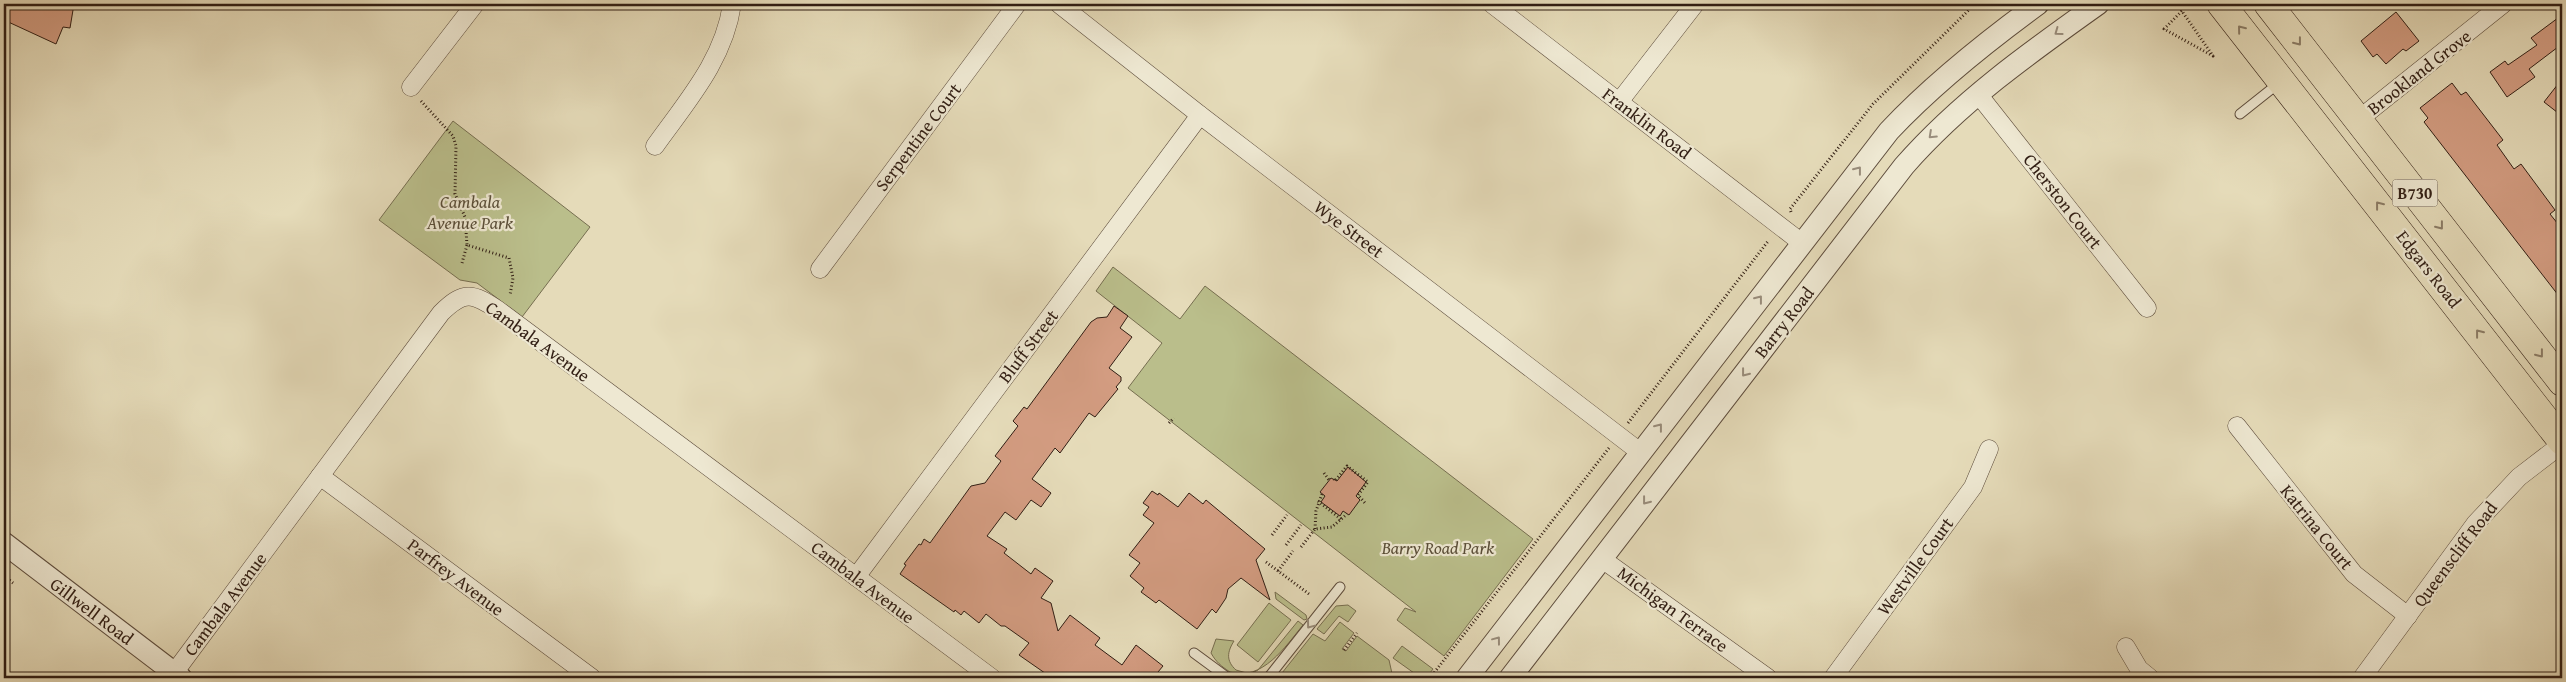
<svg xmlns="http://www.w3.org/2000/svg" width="2566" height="682" viewBox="0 0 2566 682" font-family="'Gentium Book Plus',serif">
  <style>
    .green { fill: #babe8b; stroke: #766e50 }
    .building { fill: #d39c81; stroke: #311e14 }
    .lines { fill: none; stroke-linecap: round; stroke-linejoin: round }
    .service-casing { stroke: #5e4d3d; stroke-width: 11 }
    .minor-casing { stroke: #5e4d3d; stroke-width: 19 }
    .tertiary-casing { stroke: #5e4d3d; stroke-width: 23 }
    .primary-casing { stroke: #311e14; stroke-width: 29 }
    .path { stroke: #311e14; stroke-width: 3; stroke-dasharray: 1 2.5; stroke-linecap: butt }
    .service { stroke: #eee8d2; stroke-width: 9 }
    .minor { stroke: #eee8d2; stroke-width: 18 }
    .tertiary { stroke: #eee8d2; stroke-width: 21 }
    .primary { stroke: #e5dbb9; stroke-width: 28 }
    .oneway { stroke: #8b7c66 }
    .oneway2 { stroke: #998d7c }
    .labels { text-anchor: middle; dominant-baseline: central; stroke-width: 4.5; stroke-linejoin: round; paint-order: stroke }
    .shield { fill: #eee8d2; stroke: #6a5b4d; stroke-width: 1 }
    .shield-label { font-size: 16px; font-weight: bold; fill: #311e14 }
    .street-label { font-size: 18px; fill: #311e14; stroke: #eee8d2 }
    .park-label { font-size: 18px; font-style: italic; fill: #5a4e38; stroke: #eee8d2 }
  </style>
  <rect width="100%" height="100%" fill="#e5dbb9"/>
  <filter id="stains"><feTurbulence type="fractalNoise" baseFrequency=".004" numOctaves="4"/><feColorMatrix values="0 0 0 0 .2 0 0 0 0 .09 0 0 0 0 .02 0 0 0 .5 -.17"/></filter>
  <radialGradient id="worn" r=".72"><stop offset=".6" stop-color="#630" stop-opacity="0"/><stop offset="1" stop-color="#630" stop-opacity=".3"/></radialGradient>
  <g class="green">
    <polygon points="453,121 590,227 522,317 477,283 460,280 379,220"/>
    <polygon points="1113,267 1180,319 1205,286 1533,539 1444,656 1397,620 1405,608 1416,612 1128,388 1162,343 1096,291"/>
    <polygon points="1275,592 1306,615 1307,619 1304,620 1276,599"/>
    <polygon points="1269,603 1291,620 1258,662 1237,645"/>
    <polygon points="1348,605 1356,611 1348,622 1339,616 1324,634 1317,629 1336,606"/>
    <path d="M1298,621L1303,625C1286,646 1262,682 1230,672C1221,666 1216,662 1211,653L1216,639L1234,641C1227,652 1226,661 1236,670L1250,674L1258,670Z"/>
    <polygon points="1340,622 1354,633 1342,649 1346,651 1357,636 1389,660 1393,678 1278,678 1313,634 1325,641"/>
    <polygon points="1402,646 1433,669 1426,678 1421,678 1393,658"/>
  </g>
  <g class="building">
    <polygon points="4,4 74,4 70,28 63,27 56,44 4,20"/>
    <polygon points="2396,12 2419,41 2406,51 2403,49 2386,64 2377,54 2373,57 2361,41"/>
    <polygon points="2562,15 2562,44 2529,69 2535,77 2507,97 2490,72 2505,61 2508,65 2537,45 2531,38"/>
    <polygon points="2562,79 2562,116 2544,102"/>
    <polygon points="2452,83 2461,95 2466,92 2503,140 2497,145 2514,169 2521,164 2555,210 2550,214 2562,229 2562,300 2424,122 2428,118 2420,108"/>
    <polygon points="1114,306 1128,316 1120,328 1132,337 1109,368 1121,377 1121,381 1116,387 1118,389 1095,417 1089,413 1060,453 1055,448 1032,479 1051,493 1041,507 1031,500 1016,520 1005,512 987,536 1007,549 1004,553 1031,574 1035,568 1053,581 1041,598 1051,603 1058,631 1070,615 1100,638 1095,645 1122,665 1136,645 1163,666 1153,678 1052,678 1019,655 1029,643 1005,626 1001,626 986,614 979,623 964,611 961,615 955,610 954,612 900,574 906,565 904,564 919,544 921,545 924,539 930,543 971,486 985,483 1001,461 995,456 1018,426 1013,421 1024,407 1027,409 1091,322 1097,318 1107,317"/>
    <polygon points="1348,467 1366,482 1356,496 1360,500 1349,515 1343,511 1340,516 1321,502 1325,496 1320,492 1331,478 1337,481"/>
    <polygon points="1152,491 1158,495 1159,493 1178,507 1189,493 1203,504 1206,500 1265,549 1256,560 1270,600 1241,578 1228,589 1226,598 1216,613 1212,609 1197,629 1159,600 1156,603 1141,592 1144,588 1130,576 1140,563 1129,555 1154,523 1143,515 1149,507 1143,503"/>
  </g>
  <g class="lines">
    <g class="service-casing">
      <g id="service">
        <polyline points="2240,114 2279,83"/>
        <polyline points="1194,653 1228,678"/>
        <polyline points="1268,678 1340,587"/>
      </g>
    </g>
    <g class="minor-casing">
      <g id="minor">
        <polyline points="1059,4 1200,115 1640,452"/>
        <polyline points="1492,4 1802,243"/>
        <polyline points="411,87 475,4"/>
        <polyline points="1978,94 2147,308"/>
        <polyline points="1619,102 1695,4"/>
        <polyline points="2358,120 2503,4"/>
        <path d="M655,146C687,101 724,60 732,4"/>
        <polyline points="820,269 1017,4"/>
        <polyline points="2237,426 2354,574 2408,616"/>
        <polyline points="320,476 592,678"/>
        <polyline points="1602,559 1768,678"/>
        <polyline points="856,577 1200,115"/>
        <polyline points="2126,647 2139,669 2150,678"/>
        <path d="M174,673L441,313C464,290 473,293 498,310L992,678"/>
        <polyline points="1833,678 1973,487 1989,449"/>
        <polyline points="2362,678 2475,524 2519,477 2562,444"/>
      </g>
    </g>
    <g class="tertiary-casing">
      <g id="tertiary">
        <polyline points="4,543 181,678"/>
        <path d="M1467,678L1889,131C1934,83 1986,42 2038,4"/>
        <path d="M1510,678L1904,166C1960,102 2029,53 2098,4"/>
      </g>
    </g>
    <g class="primary-casing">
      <g id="primary">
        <polyline points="2221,4 2562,441"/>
        <polyline points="2268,4 2562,382"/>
      </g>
    </g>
    <g class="path">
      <polyline points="2177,4 2213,56 2164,29 2182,11"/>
      <polyline points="421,101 453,136 456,146 455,194 465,217 467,245 509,258 513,278 510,295"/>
      <polyline points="1791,212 1790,209 1873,104 1975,4"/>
      <polyline points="462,263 467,245"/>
      <polyline points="1169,423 1174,418"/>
      <polyline points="1628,423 1769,240"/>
      <polyline points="1324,473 1329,480"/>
      <polyline points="1334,479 1335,481 1347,466 1368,482 1358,495 1365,503"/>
      <polyline points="1318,501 1342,520"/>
      <polyline points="1315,529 1316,511 1322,494"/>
      <polyline points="1272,535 1287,515"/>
      <polyline points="1286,545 1301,525"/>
      <polyline points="1301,547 1315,529 1332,527 1347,514"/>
      <polyline points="1266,562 1309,594"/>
      <polyline points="1278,571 1293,551"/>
      <polyline points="4,576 13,583"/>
      <polyline points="1344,650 1357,633"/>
      <polyline points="1430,678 1609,448"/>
    </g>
    <use href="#service" class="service"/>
    <use href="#minor" class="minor"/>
    <use href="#tertiary" class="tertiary"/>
    <use href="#primary" class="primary"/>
  </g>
  <defs><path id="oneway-chevron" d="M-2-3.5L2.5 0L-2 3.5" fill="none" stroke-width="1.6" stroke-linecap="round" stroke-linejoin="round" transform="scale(1.25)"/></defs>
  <g class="oneway">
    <use href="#oneway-chevron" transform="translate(2241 29) rotate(-129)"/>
    <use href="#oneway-chevron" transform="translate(2298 42) rotate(52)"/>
    <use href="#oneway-chevron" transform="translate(2379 205) rotate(-128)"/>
    <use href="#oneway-chevron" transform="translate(2440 226) rotate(52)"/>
    <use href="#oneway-chevron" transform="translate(2479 333) rotate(-128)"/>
    <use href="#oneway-chevron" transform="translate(2540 354) rotate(52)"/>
  </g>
  <g class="oneway2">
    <use href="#oneway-chevron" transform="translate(2058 32) rotate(144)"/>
    <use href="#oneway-chevron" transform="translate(1932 135) rotate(137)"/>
    <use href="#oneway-chevron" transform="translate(1858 170) rotate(-52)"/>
    <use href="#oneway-chevron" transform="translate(1759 299) rotate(-52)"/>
    <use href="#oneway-chevron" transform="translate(1745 373) rotate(128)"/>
    <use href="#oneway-chevron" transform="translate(1659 427) rotate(-52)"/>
    <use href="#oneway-chevron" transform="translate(1646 501) rotate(128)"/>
    <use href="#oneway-chevron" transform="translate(1310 625) rotate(127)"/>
    <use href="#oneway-chevron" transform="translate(1497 640) rotate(-53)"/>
  </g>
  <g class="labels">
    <rect class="shield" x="2392.5" y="179.5" width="45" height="27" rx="4"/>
    <g class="shield-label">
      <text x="2415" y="193">B730</text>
    </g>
    <g class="street-label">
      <text transform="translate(2419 72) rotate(-38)">Brookland Grove</text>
      <text transform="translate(1647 123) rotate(37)">Franklin Road</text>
      <text transform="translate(918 137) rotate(-53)">Serpentine Court</text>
      <text transform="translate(2063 201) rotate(52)">Cherston Court</text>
      <text transform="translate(1349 229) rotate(37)">Wye Street</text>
      <text transform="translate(2429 269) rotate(52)">Edgars Road</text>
      <text transform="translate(1784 322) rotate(-52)">Barry Road</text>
      <text transform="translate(538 341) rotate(36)">Cambala Avenue</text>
      <text transform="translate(1028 346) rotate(-53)">Bluff Street</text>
      <text transform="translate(2317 527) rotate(51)">Katrina Court</text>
      <text transform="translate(2455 554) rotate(-53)">Queenscliff Road</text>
      <text transform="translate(1915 566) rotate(-54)">Westville Court</text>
      <text transform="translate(456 577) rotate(37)">Parfrey Avenue</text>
      <text transform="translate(863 582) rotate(37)">Cambala Avenue</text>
      <text transform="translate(225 604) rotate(-53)">Cambala Avenue</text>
      <text transform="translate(1673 609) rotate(36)">Michigan Terrace</text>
      <text transform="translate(92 611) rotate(37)">Gillwell Road</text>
    </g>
    <g class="park-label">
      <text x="470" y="201">Cambala<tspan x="470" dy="21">Avenue Park</tspan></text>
      <text x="1438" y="547">Barry Road Park</text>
    </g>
  </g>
  <rect width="2566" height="682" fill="none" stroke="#e5dbb9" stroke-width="20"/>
  <rect x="5" y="5" width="2556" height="672" fill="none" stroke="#311e14" stroke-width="2.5"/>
  <rect x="10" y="10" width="2546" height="662" fill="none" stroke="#311e14"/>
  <rect width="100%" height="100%" filter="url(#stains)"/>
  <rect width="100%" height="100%" fill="url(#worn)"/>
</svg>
